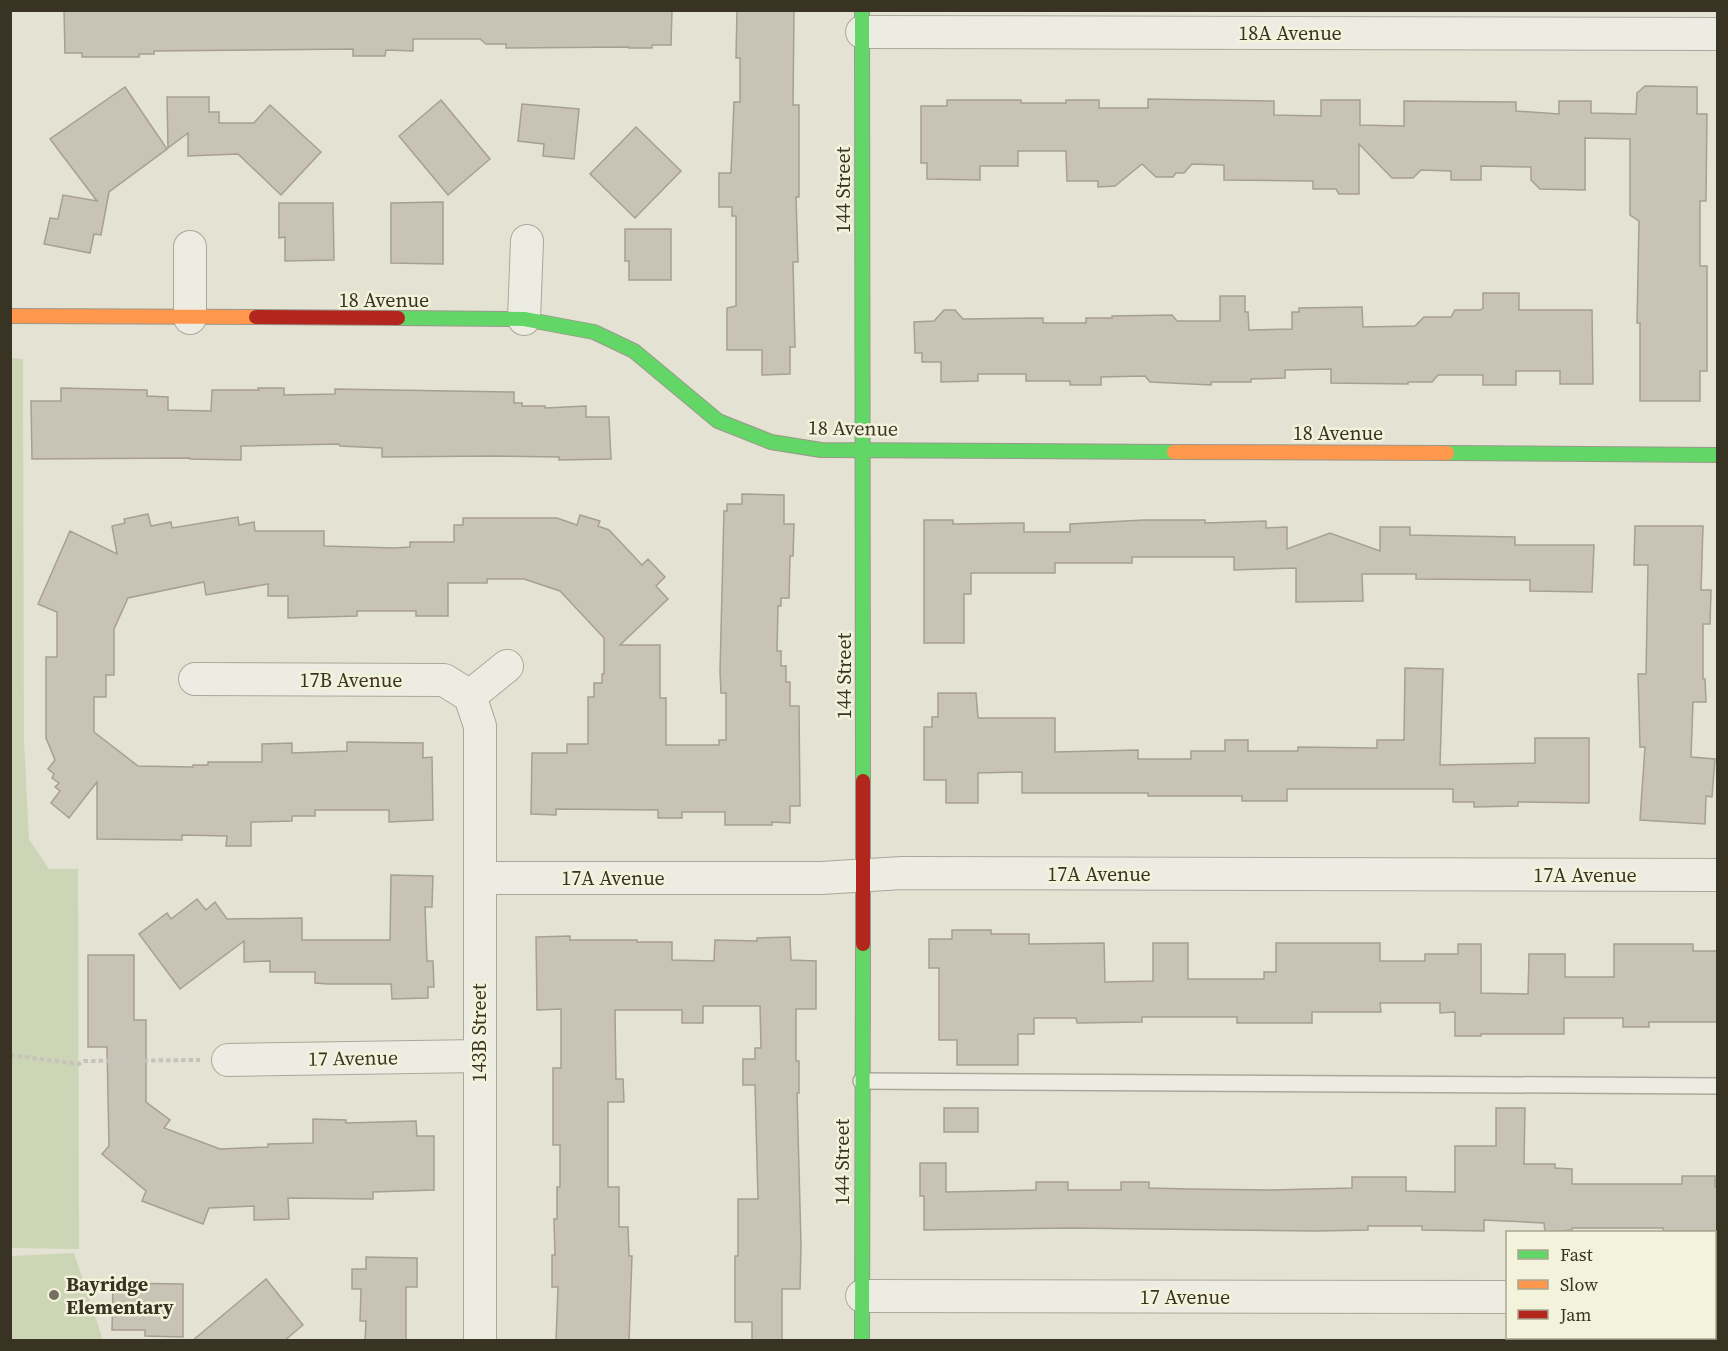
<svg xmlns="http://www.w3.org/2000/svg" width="1728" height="1351" viewBox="0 0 1728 1351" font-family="'Source Serif 4',serif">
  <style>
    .green { fill: #cdd5b7 }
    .building { fill: #c8c3b4; stroke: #a5a092; stroke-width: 1.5 }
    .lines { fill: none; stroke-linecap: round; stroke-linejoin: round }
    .lane-casing { stroke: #aaa89b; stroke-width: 18 }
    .street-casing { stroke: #aaa89b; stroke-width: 34 }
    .fast-casing { stroke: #9a978b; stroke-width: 16 }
    .slow-casing { stroke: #9a978b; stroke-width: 16 }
    .jam-casing { stroke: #9a978b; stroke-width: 16 }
    .path { stroke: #c6c4ba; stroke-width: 4; stroke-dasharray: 4.5 3; stroke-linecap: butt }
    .lane { stroke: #edece3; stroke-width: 15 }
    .street { stroke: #edece3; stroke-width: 32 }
    .fast { stroke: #63d668; stroke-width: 14 }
    .slow { stroke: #ff974d; stroke-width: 14 }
    .jam { stroke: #b3261e; stroke-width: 14 }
    .poi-dot { fill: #757161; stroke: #f3f2db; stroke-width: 2 }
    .labels { text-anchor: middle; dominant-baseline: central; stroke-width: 5; stroke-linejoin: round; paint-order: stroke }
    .street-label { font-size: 20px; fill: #393323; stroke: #f3f2db }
    .poi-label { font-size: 20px; font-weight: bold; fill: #393323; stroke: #f3f2db; text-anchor: start }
  </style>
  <rect width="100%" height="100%" fill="#e4e3d3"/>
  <g class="green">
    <polygon points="11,358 23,359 24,740 29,839 49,869 78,869 79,1249 11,1248"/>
    <polygon points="74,1253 103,1340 11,1340 11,1256"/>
  </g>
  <g class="building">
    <polygon points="64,10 672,10 671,45 652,45 652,48 629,48 629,47 506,48 506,44 486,44 480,39 413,39 413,51 386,50 385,56 353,56 353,49 154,51 154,54 139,54 139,57 82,57 82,53 65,53"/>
    <polygon points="737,10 794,10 793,105 799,105 799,197 796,197 798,262 793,262 795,347 790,347 790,374 762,375 762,350 727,350 727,308 736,306 736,216 732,216 732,207 719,207 719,173 731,173 734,102 740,102 740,58 736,58"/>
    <polygon points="1645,86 1697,87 1697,114 1707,114 1706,201 1700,201 1700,266 1707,266 1707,371 1700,371 1700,401 1640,401 1640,323 1637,323 1639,221 1630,215 1630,139 1585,138 1585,190 1540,189 1531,180 1531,167 1481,166 1481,180 1451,180 1451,171 1421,170 1413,178 1392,178 1359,144 1359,194 1339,194 1336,189 1313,189 1313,181 1224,180 1224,165 1192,164 1184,173 1176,173 1173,177 1156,177 1142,164 1115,186 1098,187 1098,181 1067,181 1066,151 1018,151 1018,166 980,166 980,180 927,179 927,163 921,163 921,106 947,106 947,100 1021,100 1021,103 1066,103 1066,100 1099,100 1099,108 1148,108 1148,99 1274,101 1274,115 1321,116 1321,100 1360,100 1360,125 1404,126 1404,101 1516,102 1516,111 1559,114 1559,101 1591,101 1591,113 1636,114 1637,93"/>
    <polygon points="125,87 167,149 109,192 101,235 94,234 90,253 44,244 50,218 58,219 63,195 97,201 50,139"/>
    <polygon points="167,97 209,97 209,112 219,112 219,123 254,123 270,105 321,152 281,195 238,154 188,156 188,133 168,148"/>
    <polygon points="441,100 490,159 448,195 399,136"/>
    <polygon points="522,104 579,109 574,159 543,156 544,144 518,141"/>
    <polygon points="636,127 681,171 635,218 590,174"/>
    <polygon points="443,202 443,264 391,263 391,203"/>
    <polygon points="279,203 333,203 334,260 285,261 285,237 279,238"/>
    <polygon points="625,229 671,229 671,280 629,280 629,261 625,261"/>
    <polygon points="1483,293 1519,293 1519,310 1592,310 1593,384 1560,384 1560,371 1516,371 1516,385 1483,385 1483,375 1438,375 1432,382 1408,382 1408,384 1331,383 1331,369 1285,370 1285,378 1251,379 1251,382 1211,382 1211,385 1150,382 1145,376 1101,377 1101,385 1070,385 1070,381 1026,381 1026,374 978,374 978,381 941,382 941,362 922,362 922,353 915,353 914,322 934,321 944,310 955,310 963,319 1043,318 1043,323 1086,323 1086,318 1112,318 1112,316 1172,315 1177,321 1220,321 1220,296 1245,296 1245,312 1248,312 1249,330 1292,329 1292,312 1299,312 1299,308 1362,307 1363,327 1415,326 1424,317 1451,317 1455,310 1480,310 1483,308"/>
    <polygon points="61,388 147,390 147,396 168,397 168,410 211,411 212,390 259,390 258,388 284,388 284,395 335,394 335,389 514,392 514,403 522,403 522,406 545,406 545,408 586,406 586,417 609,417 611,459 559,460 559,457 494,456 382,457 382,448 340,446 339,444 241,446 241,460 190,459 190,458 32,459 31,401 61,401"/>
    <polygon points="742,494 784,495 784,524 794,524 793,556 790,556 789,598 781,598 781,606 778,606 777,651 781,651 781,666 786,666 786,682 790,682 790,706 799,706 800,806 790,806 790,823 772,822 772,825 725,825 725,812 682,812 682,818 658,818 658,810 556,809 556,815 531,814 532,753 567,753 567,744 588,744 588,697 594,697 594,683 602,683 602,674 604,674 604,638 560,591 524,579 487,579 487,583 448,583 448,616 416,616 416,611 357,611 357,616 288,618 288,596 268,596 268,584 206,595 204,582 128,598 114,629 114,675 106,675 106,697 94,697 94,732 138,766 193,767 193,765 208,765 208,762 262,762 262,744 292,743 292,753 347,751 347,742 423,743 423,758 432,757 433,820 389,822 389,810 315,810 315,816 292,816 292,821 251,822 251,846 226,846 227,836 182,835 182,840 97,839 97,782 69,818 51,803 60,791 55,787 59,783 52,778 54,774 48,769 55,760 46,738 46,657 57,657 57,612 38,604 70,531 117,554 112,526 125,523 124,519 148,514 151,526 171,522 172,528 238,517 239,525 254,522 255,531 324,531 324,546 394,548 410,547 410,542 454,542 454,525 463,525 463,518 557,518 577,525 580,515 600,521 598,526 609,530 642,565 648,559 665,577 656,586 668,599 620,645 660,645 660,698 666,698 666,745 719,745 719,740 726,740 726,693 721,693 720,672 724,511 727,511 727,504 742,504"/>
    <polygon points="924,520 953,520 953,524 1024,523 1024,532 1070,532 1070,524 1144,520 1205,520 1205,523 1266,521 1266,528 1287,527 1287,549 1330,533 1380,551 1380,527 1410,527 1410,535 1515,537 1515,545 1594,545 1592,592 1530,591 1530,580 1416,579 1416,574 1362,574 1363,601 1296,602 1296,568 1234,570 1234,557 1132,557 1132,563 1055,563 1055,573 971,573 971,594 964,594 964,643 924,643"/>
    <polygon points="1635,526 1703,526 1701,590 1711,590 1710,624 1703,624 1703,679 1705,679 1706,702 1693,702 1691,757 1715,759 1712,797 1706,796 1705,824 1640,820 1645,747 1640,747 1638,674 1646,674 1648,565 1634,565"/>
    <polygon points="1405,668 1443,669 1440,765 1535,763 1535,738 1589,738 1589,803 1518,802 1518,806 1474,807 1474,802 1453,802 1453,789 1287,789 1287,801 1242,801 1242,796 1148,796 1148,793 1022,793 1022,772 978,773 978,803 946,803 946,780 924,780 924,727 932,727 932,717 938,717 938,693 976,693 978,718 1055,718 1055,752 1138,750 1138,759 1191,759 1191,751 1225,751 1225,740 1248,740 1248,751 1298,751 1298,747 1377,748 1377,740 1404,740"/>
    <polygon points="391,875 433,876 432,907 425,907 427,961 433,961 434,987 428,987 428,998 392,999 391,984 328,984 315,983 315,972 270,972 270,961 244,962 244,941 180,989 139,934 167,913 171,919 197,899 206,910 215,902 227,919 302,918 302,940 390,940"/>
    <polygon points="952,930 991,930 991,934 1029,934 1029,944 1104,943 1105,982 1153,981 1153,943 1188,943 1188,979 1264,979 1264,972 1276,972 1276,943 1380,943 1380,961 1425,961 1425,954 1458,954 1458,944 1481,944 1481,993 1528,994 1529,954 1565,954 1565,977 1614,977 1614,944 1693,944 1693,951 1718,951 1718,1022 1649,1022 1649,1027 1623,1027 1623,1018 1564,1018 1564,1034 1481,1034 1481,1036 1455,1036 1455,1012 1440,1013 1440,1003 1380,1003 1381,1012 1312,1012 1312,1023 1237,1023 1237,1017 1142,1017 1142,1022 1077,1023 1076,1018 1034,1018 1034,1034 1018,1034 1018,1065 957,1065 957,1040 939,1040 939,968 929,968 929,939 952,939"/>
    <polygon points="570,936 570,940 637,940 637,942 672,942 672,960 714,961 715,940 757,941 757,938 790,937 791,960 816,961 816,1009 796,1009 796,1061 799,1061 799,1093 797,1093 801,1245 800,1289 782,1289 782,1341 752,1341 752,1322 735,1322 735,1256 738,1256 738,1199 758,1199 755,1085 743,1085 743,1059 755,1059 755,1048 761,1048 760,1006 703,1006 703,1023 682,1023 682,1010 615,1010 616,1079 623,1079 624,1102 608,1102 608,1187 619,1187 619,1227 628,1227 629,1256 632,1256 629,1341 556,1341 558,1287 552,1287 552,1255 555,1255 554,1219 557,1219 557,1187 560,1187 560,1145 553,1145 553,1068 561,1068 561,1009 537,1010 536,937"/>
    <polygon points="88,955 134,955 134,1020 146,1020 146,1102 170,1120 164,1128 220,1149 268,1147 268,1144 313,1143 313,1119 346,1120 346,1123 416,1121 417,1136 434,1136 434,1190 373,1192 373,1199 288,1198 289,1219 254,1220 254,1206 209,1208 203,1224 142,1201 146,1191 102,1154 109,1146 107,1047 88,1047"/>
    <rect x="944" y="1108" width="34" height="24"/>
    <polygon points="1496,1108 1525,1108 1524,1164 1555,1164 1555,1168 1572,1169 1572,1184 1682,1184 1682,1176 1715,1176 1715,1187 1718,1187 1718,1231 1663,1231 1663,1228 1572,1228 1572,1230 1545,1232 1544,1223 1484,1220 1484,1231 1422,1230 1422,1226 1368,1226 1368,1230 1317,1231 1070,1228 924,1230 924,1196 920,1196 920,1163 946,1163 946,1192 1036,1190 1036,1182 1068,1182 1068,1190 1121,1190 1121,1182 1149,1182 1149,1188 1191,1189 1271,1190 1352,1188 1352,1177 1406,1177 1406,1191 1455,1192 1455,1146 1496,1146"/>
    <polygon points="366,1257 417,1258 417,1287 406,1287 406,1341 365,1341 366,1321 360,1321 361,1289 352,1289 352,1269 366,1269"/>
    <polygon points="266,1279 303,1325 284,1341 192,1341"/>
    <polygon points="113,1283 183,1284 183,1337 145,1336 145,1330 112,1330"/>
  </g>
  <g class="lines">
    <g class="lane-casing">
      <polyline id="lane" points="861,1081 1718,1086"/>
    </g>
    <g class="street-casing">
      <g id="street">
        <polyline points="862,32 1718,34"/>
        <polyline points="190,247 190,318"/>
        <polyline points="524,319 527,241"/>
        <polyline points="195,679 444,680 470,696 480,726 480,1340"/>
        <polyline points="470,696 507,666"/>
        <polyline points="481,878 821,878 902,873 1718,875"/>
        <polyline points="228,1060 479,1056"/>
        <polyline points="862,1296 1508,1297"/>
        <polyline points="1714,1298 1718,1298"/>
      </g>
    </g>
    <g class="fast-casing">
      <g id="fast">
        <polyline points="862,10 863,781"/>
        <polyline points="398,318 524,319 594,332 634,351 718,421 771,442 821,450 1174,452"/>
        <polyline points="1447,453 1718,455"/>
        <polyline points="862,1340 863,944"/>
      </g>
    </g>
    <g class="slow-casing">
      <g id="slow">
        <polyline points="10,316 256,317"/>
        <polyline points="1174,452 1447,453"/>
      </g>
    </g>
    <g class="jam-casing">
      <g id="jam">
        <polyline points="256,317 398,318"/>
        <polyline points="863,944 863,781"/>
      </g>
    </g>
    <polyline class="path" points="10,1055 79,1064 84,1061 200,1060"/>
    <use href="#lane" class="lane"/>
    <use href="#street" class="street"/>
    <use href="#fast" class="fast"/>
    <use href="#slow" class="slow"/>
    <use href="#jam" class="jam"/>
  </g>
  <circle class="poi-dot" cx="54" cy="1295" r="6"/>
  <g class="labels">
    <g class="street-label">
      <text x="1290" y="33">18A Avenue</text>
      <text transform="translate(843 190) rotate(-90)">144 Street</text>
      <text x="384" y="300">18 Avenue</text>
      <text transform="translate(853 428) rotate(1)">18 Avenue</text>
      <text x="1338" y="433">18 Avenue</text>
      <text transform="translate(844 676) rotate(-90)">144 Street</text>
      <text x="351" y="680">17B Avenue</text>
      <text x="1099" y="874">17A Avenue</text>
      <text x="1585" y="875">17A Avenue</text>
      <text x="613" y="878">17A Avenue</text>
      <text transform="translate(479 1033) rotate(-90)">143B Street</text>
      <text transform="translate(353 1058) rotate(-1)">17 Avenue</text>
      <text transform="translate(842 1162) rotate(-90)">144 Street</text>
      <text x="1185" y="1297">17 Avenue</text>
    </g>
    <g class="poi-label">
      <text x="66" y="1284">Bayridge<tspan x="66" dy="23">Elementary</tspan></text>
    </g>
  </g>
  <rect width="1728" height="1351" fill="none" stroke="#393323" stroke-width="24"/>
  <rect x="1506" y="1231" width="210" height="108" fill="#f3f2db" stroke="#a9a691" stroke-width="1.5"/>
  <rect x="1518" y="1250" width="30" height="9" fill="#63d668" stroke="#a9a691" stroke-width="1.5"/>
  <text x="1560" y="1261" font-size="18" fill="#393323">Fast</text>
  <rect x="1518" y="1280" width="30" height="9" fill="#ff974d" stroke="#a9a691" stroke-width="1.5"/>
  <text x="1560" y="1291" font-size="18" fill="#393323">Slow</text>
  <rect x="1518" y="1310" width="30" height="9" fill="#b3261e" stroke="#a9a691" stroke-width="1.5"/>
  <text x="1560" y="1321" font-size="18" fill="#393323">Jam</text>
</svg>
